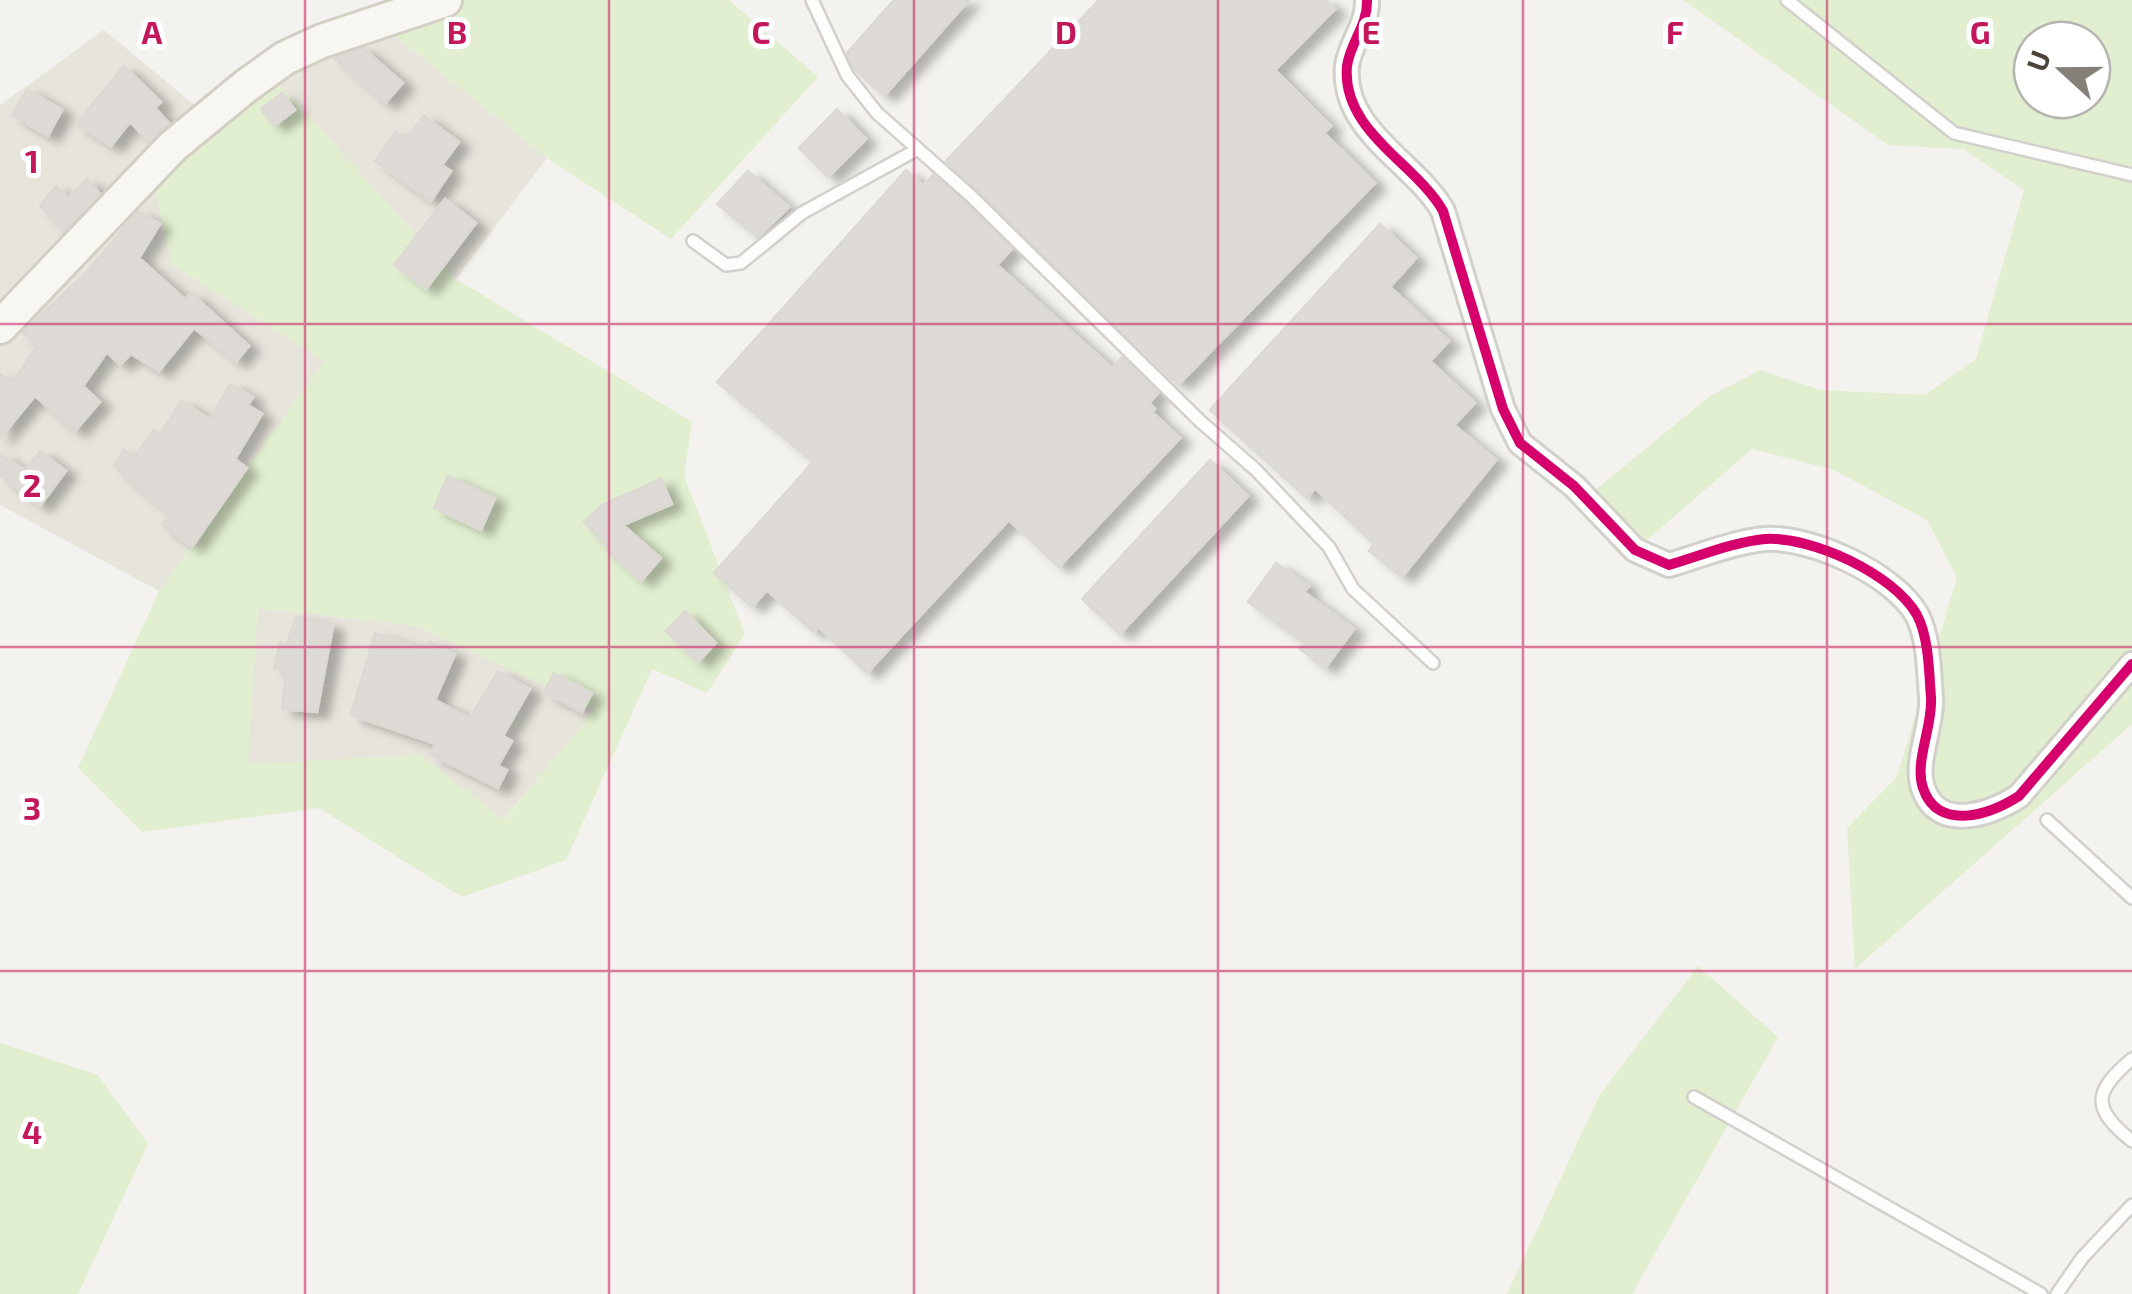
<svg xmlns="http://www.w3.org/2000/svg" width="2132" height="1294" viewBox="0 0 2132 1294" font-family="'Exo 2',sans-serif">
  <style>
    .residential { fill: #e7e4dc }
    .green { fill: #e1eecf; fill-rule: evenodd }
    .building { fill: #dedbd6; stroke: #dcd9d4; stroke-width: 2.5; filter: url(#shadow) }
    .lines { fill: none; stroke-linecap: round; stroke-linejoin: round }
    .service-casing { stroke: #d2d0cb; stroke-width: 16 }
    .minor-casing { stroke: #d2d0cb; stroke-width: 28 }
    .secondary-casing { stroke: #d3cfc5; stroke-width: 38 }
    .service { stroke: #fdfdfc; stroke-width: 11 }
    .minor { stroke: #fdfdfc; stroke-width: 22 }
    .secondary { stroke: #f7f6f1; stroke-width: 32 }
    .cycleway-casing { stroke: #fff; stroke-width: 16 }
    .cycleway { stroke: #d6006c; stroke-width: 10 }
    .grid { fill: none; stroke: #c2185b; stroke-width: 2.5; stroke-opacity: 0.55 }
    .grid-label { font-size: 32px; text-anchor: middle; font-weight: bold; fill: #c2185b; stroke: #fff; stroke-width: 10; stroke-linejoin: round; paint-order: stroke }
  </style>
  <defs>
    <filter id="shadow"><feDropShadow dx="11" dy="6" stdDeviation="5" flood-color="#0004"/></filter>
  </defs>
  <rect width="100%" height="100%" fill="#f4f2ee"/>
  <g class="residential">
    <polygon points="370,16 547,158 456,279 263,66"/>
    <polygon points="104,30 197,107 171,264 325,361 159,591 0,505 0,105"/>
    <polygon points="258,608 416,626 596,709 503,820 420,755 247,765"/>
  </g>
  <g class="green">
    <polygon points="416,0 729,0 818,77 671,239 547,158 370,16"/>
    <path d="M1683,0H2132V724L1855,969L1847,828L1897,777L1957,578L1927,520L1834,470L1752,449L1626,558L1578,504L1710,396L1760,370L1821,390L1925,395L1976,359L2024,190L1963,149L1888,145ZM2032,40H2092V100H2032Z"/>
    <path d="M263,66L456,279L692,422L684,476L745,634L707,693L652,669L566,860L462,897L319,808L142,832L78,768L159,591L324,361L171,264L150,167ZM258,608L416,626L595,709L504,820L420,755L248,764Z"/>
    <polygon points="1698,966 1778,1037 1632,1294 1507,1294 1599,1096"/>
    <polygon points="0,1043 98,1075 148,1144 78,1294 0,1294"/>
  </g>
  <g class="building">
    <polygon points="894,0 969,0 884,96 855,70 847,53"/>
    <polygon points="1099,0 1325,0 1335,9 1275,70 1331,126 1324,133 1375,183 1180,383 1171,379 946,161"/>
    <polygon points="363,48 403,83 385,103 334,58"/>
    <polygon points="124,66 161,102 155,108 169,123 149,142 130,122 111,146 76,124"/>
    <polygon points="27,89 62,110 48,136 12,115"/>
    <polygon points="282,93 295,110 274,126 261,109"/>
    <polygon points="837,109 866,139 828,177 799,148"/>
    <polygon points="424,116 459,142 442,165 451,171 431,201 375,161 396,132 406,139"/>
    <polygon points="906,170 923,186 933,175 964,202 1012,249 997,265 1112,368 1122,357 1158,393 1149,403 1155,409 1152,412 1180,438 1059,567 1009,520 867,673 819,627 814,632 767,590 752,607 714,573 813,462 717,382"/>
    <polygon points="748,171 789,207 758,237 717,204"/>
    <polygon points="87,179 100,194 64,231 40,206 56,186 68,198"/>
    <polygon points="445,199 476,223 426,289 394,265"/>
    <polygon points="138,211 160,224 139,258 185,299 191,293 249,346 236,362 194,328 159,371 131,354 120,365 107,352 83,386 100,402 75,431 35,396 0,438 0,374 12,383 38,345 22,333 86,273"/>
    <polygon points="1380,224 1416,258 1390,287 1449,341 1430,361 1475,403 1454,425 1496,460 1402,577 1369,551 1374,544 1315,488 1307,498 1210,410"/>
    <polygon points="230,384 253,397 248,405 262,414 235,459 247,468 192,547 162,525 170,515 114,466 124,450 135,457 154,429 161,434 181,401 210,419"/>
    <polygon points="40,451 66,471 40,506 0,475 0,455 26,470"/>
    <polygon points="1210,460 1248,496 1120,634 1082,599"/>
    <polygon points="448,476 495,498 481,530 434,508"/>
    <polygon points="661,479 672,504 623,525 661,558 641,581 607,551 609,549 584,522 602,505"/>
    <polygon points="1276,563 1309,586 1304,592 1354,629 1325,668 1300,649 1305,643 1248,602"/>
    <polygon points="685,611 716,643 698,662 666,631"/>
    <polygon points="296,616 333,626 317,712 282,709 286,671 274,668 280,643 287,645"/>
    <polygon points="375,633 426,649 429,642 455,654 435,700 470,718 498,671 530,689 503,736 512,741 498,766 507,770 498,788 430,754 436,744 351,715"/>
    <polygon points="554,673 592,693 582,712 544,692"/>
  </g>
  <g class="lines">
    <g class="service-casing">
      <g id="service">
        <polyline points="812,0 847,75 877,113 970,195 1200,421 1256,470 1329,547 1353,589 1433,663"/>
        <polyline points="1787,0 1954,133 2132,175"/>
        <polyline points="693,241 726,265 741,263 802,213 918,149"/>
        <polyline points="2047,820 2132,898"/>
        <path d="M2132,1059C2093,1092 2091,1108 2132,1141"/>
        <polyline points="1694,1097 2041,1294"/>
        <polyline points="2057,1294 2082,1258 2132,1205"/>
      </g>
    </g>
    <g class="minor-casing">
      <path id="minor" d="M1367,0C1368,25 1350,43 1347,66C1341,131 1416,163 1443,211L1503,409L1520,443L1574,486L1635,550L1669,565C1700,556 1733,542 1765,539C1811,536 1894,574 1917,615C1929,638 1929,672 1931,698C1933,726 1914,762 1923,788C1938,833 1991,814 2019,796L2132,664"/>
    </g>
    <g class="secondary-casing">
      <polyline id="secondary" points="0,327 173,146 246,86 285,58 322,41 445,0"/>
    </g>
    <use href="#service" class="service"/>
    <use href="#minor" class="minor"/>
    <use href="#secondary" class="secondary"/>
    <g class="cycleway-casing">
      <path id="cycleway" d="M1367,0C1368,25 1350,43 1347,66C1341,131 1416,163 1443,211L1503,409L1520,443L1574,486L1635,550L1669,565C1700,556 1733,542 1765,539C1811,536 1894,574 1917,615C1929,638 1929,672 1931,698C1933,726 1914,762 1923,788C1938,833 1991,814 2019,796L2132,664"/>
    </g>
    <use href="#cycleway" class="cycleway"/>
  </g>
  <path class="grid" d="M305,0V1294M609,0V1294M914,0V1294M1218,0V1294M1523,0V1294M1827,0V1294M0,324H2132M0,647H2132M0,971H2132"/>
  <g class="grid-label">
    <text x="152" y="44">A</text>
    <text x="457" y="44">B</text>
    <text x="761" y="44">C</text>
    <text x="1066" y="44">D</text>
    <text x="1371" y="44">E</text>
    <text x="1675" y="44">F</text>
    <text x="1980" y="44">G</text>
    <text x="32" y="173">1</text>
    <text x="32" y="497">2</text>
    <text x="32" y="820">3</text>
    <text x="32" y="1144">4</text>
  </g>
  <g transform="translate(2062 70) rotate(291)"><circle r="48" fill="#ffffff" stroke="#b7b4b0" stroke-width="2.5"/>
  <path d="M0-8L18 38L0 25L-18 38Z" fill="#868178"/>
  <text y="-15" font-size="28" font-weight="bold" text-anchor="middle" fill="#4b4439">U</text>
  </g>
</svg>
